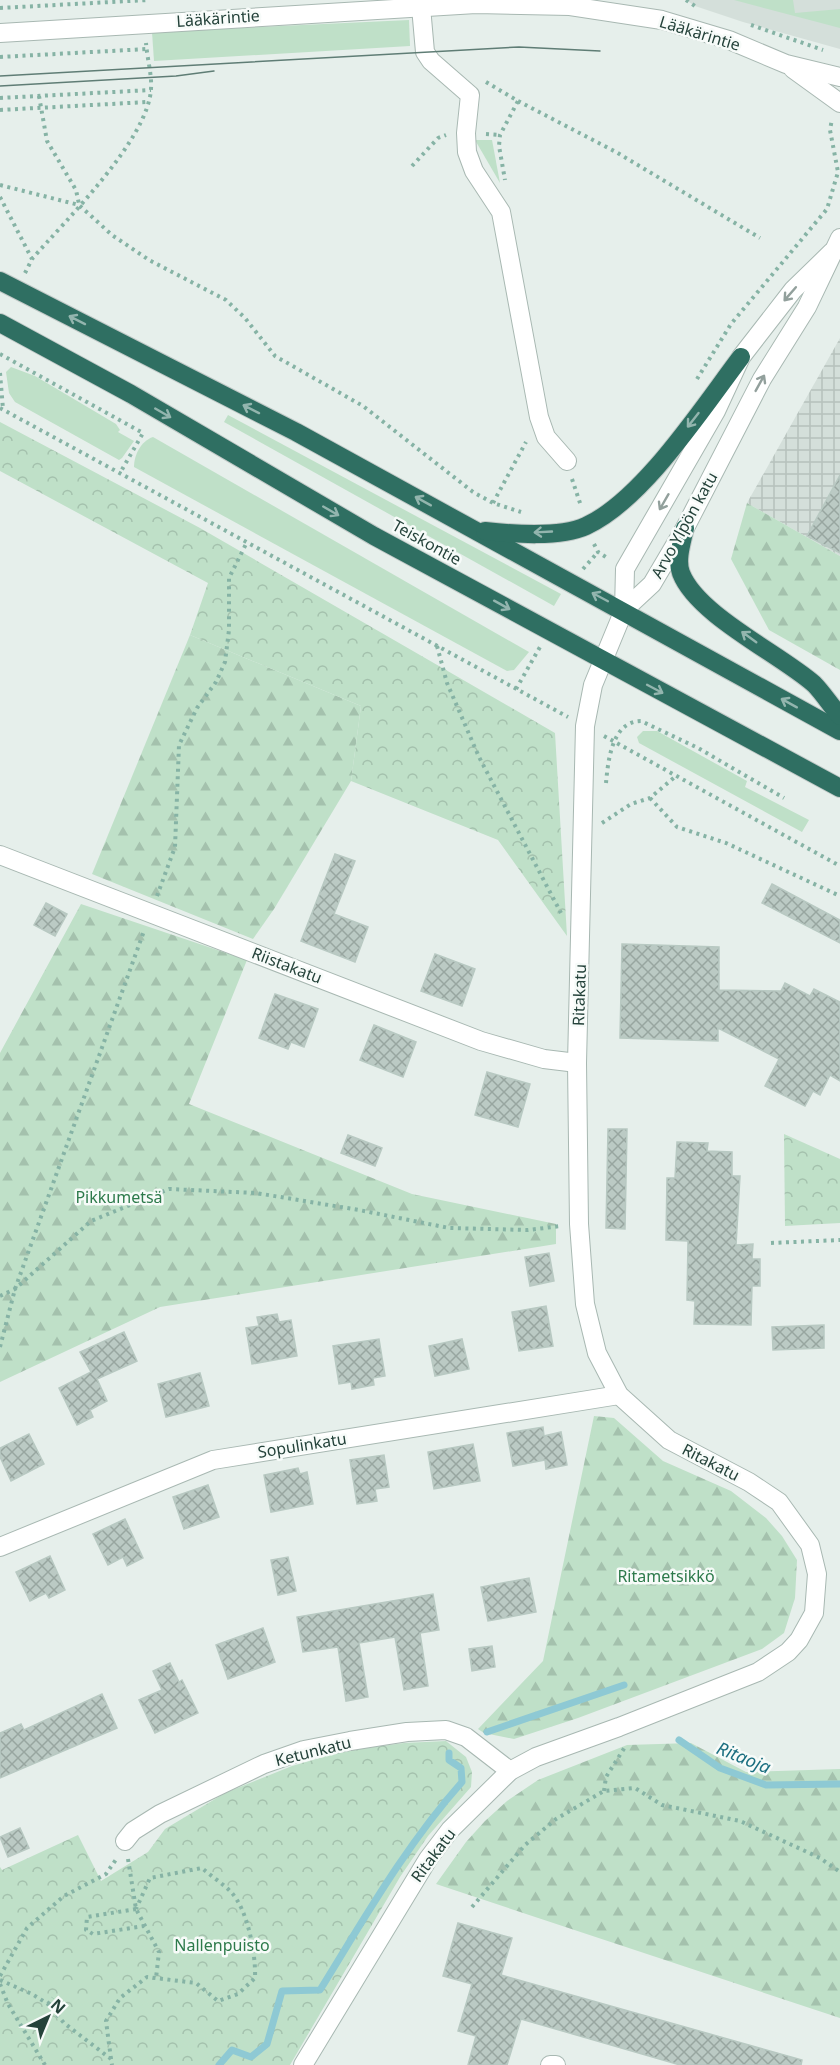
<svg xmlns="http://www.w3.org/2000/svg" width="840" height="2065" viewBox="0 0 840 2065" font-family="'Noto Sans',sans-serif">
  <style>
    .built { fill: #d4dfda }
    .industrial { fill: url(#industrial-grid) }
    .grass { fill: #bfe0c8 }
    .forest { fill: url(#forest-firs) }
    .park { fill: url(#park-crowns) }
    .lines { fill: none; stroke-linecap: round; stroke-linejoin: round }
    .stream { stroke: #8ec9d4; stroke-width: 7 }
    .building { fill: url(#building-cross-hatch); stroke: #b8c9c2; stroke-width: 1.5 }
    .minor-casing { stroke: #a8b8b2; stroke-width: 20 }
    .highway-casing { stroke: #c2cac8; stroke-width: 20 }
    .path { stroke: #86b3a5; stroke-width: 4; stroke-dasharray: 3 4.5; stroke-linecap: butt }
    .minor { stroke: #fff; stroke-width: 18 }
    .highway { stroke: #2f6f62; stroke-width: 18 }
    .tram { stroke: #5f7d75; stroke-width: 1.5 }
    .oneway { stroke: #92a09c }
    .oneway2 { stroke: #93b5ae }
    .labels { text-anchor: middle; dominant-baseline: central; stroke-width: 5; stroke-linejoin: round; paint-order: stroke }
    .street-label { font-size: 16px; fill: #24423a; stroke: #f7fbf9 }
    .park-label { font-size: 16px; fill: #2d7a4b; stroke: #f7fbf9 }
    .water-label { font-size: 18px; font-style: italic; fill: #1c6f80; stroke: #f7fbf9 }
  </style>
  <defs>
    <pattern id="industrial-grid" width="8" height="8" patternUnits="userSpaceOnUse" patternTransform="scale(1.5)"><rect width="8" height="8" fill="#d4dfda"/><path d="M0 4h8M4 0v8" fill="none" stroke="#b6c1bc"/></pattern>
    <pattern id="forest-firs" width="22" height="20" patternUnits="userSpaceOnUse" patternTransform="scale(1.5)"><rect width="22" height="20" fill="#bfe0c8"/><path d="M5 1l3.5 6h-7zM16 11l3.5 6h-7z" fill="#a4c1ad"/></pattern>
    <pattern id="park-crowns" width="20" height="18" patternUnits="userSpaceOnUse" patternTransform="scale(1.5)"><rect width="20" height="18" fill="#bfe0c8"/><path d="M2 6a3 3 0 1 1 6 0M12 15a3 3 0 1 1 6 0" fill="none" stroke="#a4c1ad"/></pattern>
    <pattern id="building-cross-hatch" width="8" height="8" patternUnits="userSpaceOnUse" patternTransform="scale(1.5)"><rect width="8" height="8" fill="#bbcac4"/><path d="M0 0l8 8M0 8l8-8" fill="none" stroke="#98a6a0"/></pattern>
  </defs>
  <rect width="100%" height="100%" fill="#e6efeb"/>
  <polygon class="built" points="686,0 840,0 840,49 743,22 695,6"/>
  <polygon class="industrial" points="840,338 840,556 747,503"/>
  <g class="grass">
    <polygon points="734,0 793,0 795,13 840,9 840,28"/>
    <polygon points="409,20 410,46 154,61 152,32"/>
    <polygon points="475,140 492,140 500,183"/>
    <polygon points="11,367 35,376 116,424 120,430 118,432 134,441 122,458 119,460 15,402 9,393 6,372"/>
    <polygon points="228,415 561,594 554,606 224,422"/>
    <path d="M153,437L529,652L514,670L507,671L134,467C134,455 141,441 153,437Z"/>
    <polygon points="643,731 657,731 747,781 745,787 809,820 802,832 639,743 637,737"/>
  </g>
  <g class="forest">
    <polygon points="747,503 840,556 840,670 769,630 731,559"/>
    <polygon points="190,635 361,706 351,781 274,909 253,939 92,874"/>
    <polygon points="81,904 247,960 189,1104 412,1194 556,1224 556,1244 160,1307 0,1382 0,1053"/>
    <polygon points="594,1416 614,1418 663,1461 731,1491 766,1518 782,1536 797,1560 795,1598 784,1633 762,1649 578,1718 514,1739 484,1733 478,1729 543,1661"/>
    <polygon points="691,1743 746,1772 840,1769 840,2018 436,1884 466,1842 485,1821 507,1801 538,1780 627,1745"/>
  </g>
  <g class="park">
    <polygon points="0,422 200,528 555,733 567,936 498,840 351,781 361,706 190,635 208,583 0,471"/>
    <polygon points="784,1134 840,1159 840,1223 785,1226"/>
    <polygon points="446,1741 466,1757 472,1772 471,1787 428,1836 400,1877 290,2065 0,2065 0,1867 2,1870 78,1835 101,1881 148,1852 165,1829 225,1793 292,1766 344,1751 404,1743"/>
  </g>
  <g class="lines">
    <g class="stream">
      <polyline points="487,1732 624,1685"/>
      <polyline points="679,1740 720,1768 766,1785 840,1784"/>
      <path d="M219,2065L232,2050L251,2057L267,2044L282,1991L320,1990C364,1919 406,1845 462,1782L461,1768L449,1760V1753"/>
    </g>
  </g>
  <g class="building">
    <polygon points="840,475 840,553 807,536"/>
    <polygon points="335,854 355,861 334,914 368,927 355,962 301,941"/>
    <polygon points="772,884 840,920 840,943 762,903"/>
    <polygon points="46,903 67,914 55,936 34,925"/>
    <polygon points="622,944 719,947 719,990 781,991 785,983 810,996 814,989 840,1002 840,1081 830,1075 820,1095 813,1091 805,1106 765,1086 779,1059 718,1028 718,1041 620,1038"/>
    <polygon points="435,954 475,969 462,1006 421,991"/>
    <polygon points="275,994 318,1009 304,1047 291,1042 288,1049 259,1038"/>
    <polygon points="374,1025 416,1042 403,1077 360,1060"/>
    <polygon points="487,1072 530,1084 518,1127 475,1115"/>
    <polygon points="608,1129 627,1129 625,1229 606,1228"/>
    <polygon points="348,1135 382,1148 375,1166 341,1153"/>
    <polygon points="677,1142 708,1143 707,1151 732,1152 732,1176 740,1176 736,1245 753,1244 752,1259 760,1259 760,1286 752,1286 751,1325 694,1324 695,1301 687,1300 688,1241 666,1240 667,1178 675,1178"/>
    <polygon points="549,1253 554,1281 530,1286 525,1257"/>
    <polygon points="546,1306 553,1346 519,1351 512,1312"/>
    <polygon points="277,1314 279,1322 291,1320 297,1356 252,1364 246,1328 259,1326 257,1317"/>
    <polygon points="824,1325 824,1348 773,1350 772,1327"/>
    <polygon points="124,1332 137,1361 97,1379 107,1401 90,1410 93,1417 77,1425 59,1388 91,1372 80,1352"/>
    <polygon points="379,1339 385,1376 373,1378 374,1385 352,1389 351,1382 339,1384 333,1346"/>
    <polygon points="462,1339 469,1369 435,1376 429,1346"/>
    <polygon points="200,1373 209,1406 166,1417 158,1384"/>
    <polygon points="543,1427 544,1436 561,1432 567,1465 546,1469 545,1460 513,1466 507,1433"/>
    <polygon points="29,1434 44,1464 11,1481 0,1457 0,1448"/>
    <polygon points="473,1444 480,1481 434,1489 428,1452"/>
    <polygon points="384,1455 389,1487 375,1489 377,1501 357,1504 350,1460"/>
    <polygon points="298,1468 300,1474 307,1472 313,1504 271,1512 264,1475"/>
    <polygon points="208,1485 219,1517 184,1529 173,1497"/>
    <polygon points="125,1519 143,1558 127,1566 123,1557 108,1565 93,1534"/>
    <polygon points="50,1556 65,1590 49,1598 46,1593 30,1601 16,1572"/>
    <polygon points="288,1557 296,1591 278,1595 271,1560"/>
    <polygon points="529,1578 536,1612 488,1621 481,1587"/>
    <polygon points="433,1594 439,1630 420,1633 428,1686 404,1690 395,1637 359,1643 368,1697 346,1701 338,1647 303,1652 297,1617"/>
    <polygon points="263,1628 275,1662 228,1679 216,1645"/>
    <polygon points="492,1646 495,1667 472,1671 469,1649"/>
    <polygon points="170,1663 179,1682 182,1680 198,1713 155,1733 139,1700 162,1690 153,1671"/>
    <polygon points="102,1694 117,1728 0,1778 0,1733 21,1724 24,1730"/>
    <polygon points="20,1828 29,1848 8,1857 0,1837"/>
    <polygon points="458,1923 512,1938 501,1975 802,2060 801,2065 680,2065 521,2019 507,2065 468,2065 476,2036 458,2031 472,1984 443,1976"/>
  </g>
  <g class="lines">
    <g class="minor-casing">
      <g id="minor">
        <polyline points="421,7 425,52 431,61 470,95 466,133 467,152 474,171 501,212 539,417 546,437 567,461"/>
        <polyline points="0,33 476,4 570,6 662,20 729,40 786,64 840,77"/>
        <polyline points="793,69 840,103"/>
        <polyline points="624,610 652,584 685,528 762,379 807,307 840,238"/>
        <polyline points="0,855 481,1041 544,1059 577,1063"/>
        <polyline points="0,1547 213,1460 619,1395"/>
        <polyline points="125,1841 133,1831 160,1814 264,1764 304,1750 350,1741 407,1732 446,1730 466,1737 510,1771"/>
        <polyline points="303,2065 428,1859 450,1830 510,1771 536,1757 619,1727 758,1672 788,1652 799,1640 814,1613 817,1574 810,1545 779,1502 749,1482 669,1440 619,1395 597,1353 585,1304 579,1224 577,1063 585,726 593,685 624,610 625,569 716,411 741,357 793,290 832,252"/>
        <polyline points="550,2065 556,2065"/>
      </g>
    </g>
    <g class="highway-casing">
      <g id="highway">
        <polyline points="0,281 296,432 840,731"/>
        <polyline points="0,323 131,394 374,536 840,788"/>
        <path d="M685,528C682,542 676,560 681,573C697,615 780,654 814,684C823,693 831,706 840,716"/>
        <path d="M485,531C513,534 560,538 586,526C643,500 703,407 741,357"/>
      </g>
    </g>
    <g class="path">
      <polyline points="686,0 698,8"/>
      <polyline points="0,8 148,0"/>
      <polyline points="751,25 823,50"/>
      <polyline points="0,57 147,49"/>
      <polyline points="486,82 518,101 500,135 499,146 505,180"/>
      <polyline points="39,96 47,141 76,190 79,204"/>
      <polyline points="0,98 151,90"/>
      <polyline points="518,101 616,152 760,238"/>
      <polyline points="0,110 147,102"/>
      <polyline points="486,134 500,135"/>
      <polyline points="412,166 438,138 446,135"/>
      <polyline points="0,185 79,205 112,235 149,260 226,300 245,318 275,356 363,406 473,492 493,503 521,512"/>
      <polyline points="0,197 32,259"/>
      <path d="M25,273L32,259C65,221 148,140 151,89C152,74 147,58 146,43"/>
      <polyline points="0,354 143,433 120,473"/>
      <polyline points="0,373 3,409"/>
      <polyline points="697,379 731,324 827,209 838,172 830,130 832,119"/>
      <polyline points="0,408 568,717"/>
      <polyline points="572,479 581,506"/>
      <polyline points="493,503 526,442"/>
      <polyline points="594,544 598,552 609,559"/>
      <polyline points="583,569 598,552"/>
      <polyline points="437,646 447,683 479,757 561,913"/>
      <polyline points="516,689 540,647"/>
      <polyline points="604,736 840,866"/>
      <path d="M606,783C608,761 612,721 641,721L698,748L784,798"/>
      <polyline points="650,798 677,827 726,843 840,896"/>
      <polyline points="602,823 631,804 650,798 676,776"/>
      <polyline points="157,896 175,847 179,745 197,708 216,682 225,662 229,630 229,578 247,542"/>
      <polyline points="771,1243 840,1240"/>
      <polyline points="0,1296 15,1289 91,1221 169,1189 256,1193 359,1210 449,1228 528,1230 561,1226"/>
      <polyline points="0,1347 15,1289 144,931"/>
      <polyline points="604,1791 606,1777 625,1747"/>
      <polyline points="128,1859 136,1909 159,1952 156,1978"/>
      <polyline points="472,1907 525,1845 556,1819 604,1791 635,1788 662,1805 740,1821 820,1858 840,1872"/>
      <polyline points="136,1909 87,1917 86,1930 93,1934 144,1926"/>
      <polyline points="0,1976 27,1928 64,1896 106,1874 117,1858"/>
      <polyline points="0,1980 32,1994 48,2004 64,2023 111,2059 112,2065"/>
      <polyline points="0,1984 8,2004 45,2065"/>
      <polyline points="48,2004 53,1998"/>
      <path d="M111,2059L106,2021L120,1998L147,1977L196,1983L218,2001L238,1994L255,1978C256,1955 248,1910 231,1892C222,1883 211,1876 202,1868L150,1878L136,1909"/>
    </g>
    <use href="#minor" class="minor"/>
    <use href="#highway" class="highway"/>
    <g class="tram">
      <polyline points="0,76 519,47 600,51"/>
      <polyline points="0,86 176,76 214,71"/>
    </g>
  </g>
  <defs><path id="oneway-shaft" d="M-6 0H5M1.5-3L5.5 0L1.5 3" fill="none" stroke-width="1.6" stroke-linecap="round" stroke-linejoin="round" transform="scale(1.5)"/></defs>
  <g class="oneway">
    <use href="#oneway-shaft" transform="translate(790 294) rotate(131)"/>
    <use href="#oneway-shaft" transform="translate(760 383) rotate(-61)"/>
    <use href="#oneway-shaft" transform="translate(664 502) rotate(120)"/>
  </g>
  <g class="oneway2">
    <use href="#oneway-shaft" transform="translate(77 320) rotate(-153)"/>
    <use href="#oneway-shaft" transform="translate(251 409) rotate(-153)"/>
    <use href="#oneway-shaft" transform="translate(163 413) rotate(30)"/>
    <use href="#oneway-shaft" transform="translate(693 420) rotate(128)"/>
    <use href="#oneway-shaft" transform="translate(423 501) rotate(-151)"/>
    <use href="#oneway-shaft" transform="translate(331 511) rotate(30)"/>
    <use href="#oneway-shaft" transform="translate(543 532) rotate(177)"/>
    <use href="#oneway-shaft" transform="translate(600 597) rotate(-152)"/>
    <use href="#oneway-shaft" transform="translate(502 605) rotate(29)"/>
    <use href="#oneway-shaft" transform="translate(749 637) rotate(-144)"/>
    <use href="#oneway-shaft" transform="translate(655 689) rotate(28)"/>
    <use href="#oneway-shaft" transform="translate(789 703) rotate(-151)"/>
  </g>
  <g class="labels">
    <g class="street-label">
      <text transform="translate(218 18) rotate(-4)">Lääkärintie</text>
      <text transform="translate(700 33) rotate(17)">Lääkärintie</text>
      <text transform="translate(684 525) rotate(-61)">Arvo Ylpön katu</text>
      <text transform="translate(427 542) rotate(29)">Teiskontie</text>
      <text transform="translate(287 965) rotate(21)">Riistakatu</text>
      <text transform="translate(579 995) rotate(-88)">Ritakatu</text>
      <text transform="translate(302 1445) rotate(-9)">Sopulinkatu</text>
      <text transform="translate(711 1462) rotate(27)">Ritakatu</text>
      <text transform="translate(313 1751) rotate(-14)">Ketunkatu</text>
      <text transform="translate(433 1855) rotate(-53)">Ritakatu</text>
    </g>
    <g class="park-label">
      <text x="119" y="1197">Pikkumetsä</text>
      <text x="666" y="1576">Ritametsikkö</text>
      <text x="222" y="1945">Nallenpuisto</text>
    </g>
    <g class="water-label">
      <text transform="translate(744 1757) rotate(22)">Ritaoja</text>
    </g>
  </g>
  <g transform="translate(48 2017) rotate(43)" stroke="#f7fbf9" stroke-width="4.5" paint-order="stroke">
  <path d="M0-4.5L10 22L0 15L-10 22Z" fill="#24423a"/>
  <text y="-9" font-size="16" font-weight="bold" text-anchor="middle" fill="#24423a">N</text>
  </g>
</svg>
